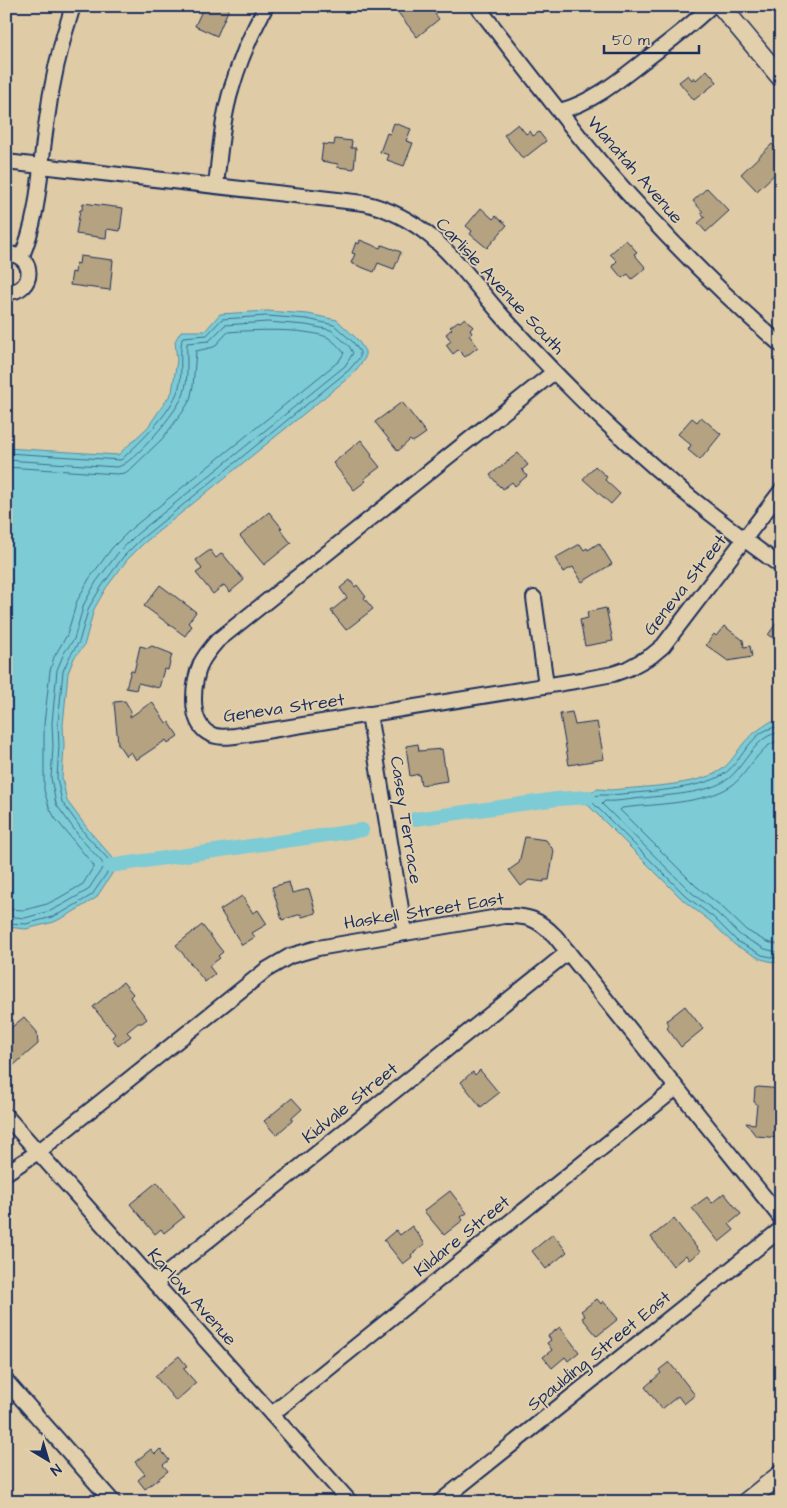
<svg xmlns="http://www.w3.org/2000/svg" width="787" height="1508" viewBox="0 0 787 1508" font-family="'Architects Daughter',sans-serif">
  <style>
    .water { fill: #7bcbd5; stroke: #558da5 }
    .lines { fill: none; stroke-linecap: round; stroke-linejoin: round }
    .shore { stroke: #416d8e; stroke-width: 1 }
    .canal { stroke: #7bcbd5; stroke-width: 14 }
    .building { fill: #b4a281; stroke: #1b2f5e }
    .minor-casing { stroke: #1b2f5e; stroke-width: 18 }
    .tertiary-casing { stroke: #1b2f5e; stroke-width: 21 }
    .minor { stroke: #e2d0ad; stroke-width: 14 }
    .tertiary { stroke: #e2d0ad; stroke-width: 18 }
    .labels { text-anchor: middle; dominant-baseline: central; stroke-width: 4; stroke-linejoin: round; paint-order: stroke }
    .street-label { font-size: 18px; fill: #1b2f5e; stroke: #e2d0ad }
  </style>
  <rect width="100%" height="100%" fill="#dfcba6"/>
  <filter id="ink" filterUnits="userSpaceOnUse"><feTurbulence type="fractalNoise" baseFrequency=".02" numOctaves="2"/><feDisplacementMap in="SourceGraphic" scale="10" xChannelSelector="R" yChannelSelector="G"/><feConvolveMatrix kernelMatrix="1 2 1 2 8 2 1 2 1" color-interpolation-filters="sRGB"/></filter>
  <g filter="url(#ink)">
    <g class="water">
      <polygon points="267,311 308,314 337,320 357,339 365,351 365,358 353,374 144,543 127,560 106,588 94,609 84,646 74,658 68,673 63,725 64,746 62,778 67,801 90,832 113,858 113,872 96,898 68,915 54,922 26,929 6,927 6,448 118,455 148,427 172,392 177,360 175,341 181,331 205,331 220,314"/>
      <path d="M770,722L781,723V964L761,959L735,945L710,921L684,901L584,801V794L598,789L611,790C639,787 698,786 721,770C731,763 736,753 743,744C750,735 761,728 770,722Z"/>
    </g>
    <g class="lines">
      <g class="shore">
        <path d="M6,453L121,460C141,441 175,410 180,383C182,371 179,344 183,337L207,335L222,319L267,316L307,319L334,325L353,342L360,352V357L349,370L141,539L123,557L102,586L89,607L79,642L70,656L63,671L58,724L59,746L57,778L62,802L86,835L108,859L109,870L92,895L65,911L52,917L26,924L6,923"/>
        <path d="M6,460L117,467C133,465 179,409 184,393C189,376 186,360 187,343L209,341L225,325L267,322L306,325L331,330L349,346L353,353L345,366L137,534L118,553L96,582L84,604L74,639L64,653L57,670L52,723L53,746L51,778L56,804L81,839L102,862L103,867L88,890L62,905L50,911L25,918L6,916"/>
        <path d="M6,467L117,474L125,473L132,468L162,439L182,413L190,400L193,386L196,351L214,347L228,332C254,330 303,328 327,337C333,340 340,348 344,353L339,361L132,528L112,548L89,579L77,601L67,635L54,657L50,671L44,724V790L49,807L55,818L94,866L83,884L59,898L47,904L24,910L6,909"/>
        <path d="M781,727C752,726 744,760 724,774C701,790 640,792 611,795H599L591,797L589,799L687,897L713,917L737,941L762,955L781,959"/>
        <path d="M781,733C757,732 745,766 728,779C707,794 667,795 643,798C630,799 617,802 605,801L602,804L691,892L717,913L741,936L765,949L781,953"/>
        <path d="M781,741C762,740 747,776 731,786C704,804 654,804 622,808L620,810L696,886L722,907L746,930L767,942L781,945"/>
      </g>
      <g class="canal">
        <polyline points="415,819 557,799 589,797"/>
        <polyline points="109,866 362,830"/>
      </g>
    </g>
    <g class="building">
      <polygon points="204,6 230,6 217,36 195,26"/>
      <polygon points="393,6 429,6 439,19 417,37"/>
      <polygon points="707,70 717,82 694,100 679,82 688,75 692,80 694,77 696,80"/>
      <polygon points="394,123 411,129 406,141 413,143 404,166 387,160 389,155 380,152 387,133 390,134"/>
      <polygon points="518,124 526,134 530,131 533,136 539,132 546,141 523,159 504,135"/>
      <polygon points="335,139 352,141 351,148 356,148 354,169 337,167 338,164 321,161 323,144 334,145"/>
      <polygon points="772,144 781,153 781,168 757,191 741,174"/>
      <polygon points="707,188 729,211 706,232 698,223 705,217 701,213 703,212 693,201"/>
      <polygon points="83,203 123,208 120,231 107,229 106,238 76,234 80,210 82,210"/>
      <polygon points="481,208 493,219 496,216 507,225 487,248 470,234 472,231 466,226"/>
      <polygon points="360,240 380,248 382,245 401,252 394,269 378,263 374,272 351,263 355,254 352,253 356,242 359,244"/>
      <polygon points="626,240 637,252 634,254 646,268 632,279 628,274 622,278 612,266 617,261 610,254"/>
      <polygon points="80,256 113,260 110,290 70,285 72,272 75,273 76,263 79,264"/>
      <polygon points="465,318 473,327 470,330 472,333 469,335 478,347 465,357 458,350 453,354 446,345 451,341 446,334 452,329 450,327 458,321 460,322"/>
      <polygon points="402,402 426,433 416,440 412,442 410,440 398,451 375,422"/>
      <polygon points="701,417 721,434 700,460 688,450 691,445 678,434 692,418 697,422"/>
      <polygon points="361,440 372,454 371,456 380,467 364,479 366,481 354,490 333,463"/>
      <polygon points="518,453 528,465 522,470 527,476 515,486 512,482 503,489 501,486 500,487 490,475"/>
      <polygon points="595,466 607,477 605,480 620,494 611,504 583,479"/>
      <polygon points="269,512 282,528 280,529 291,543 264,565 240,536"/>
      <polygon points="599,543 612,564 582,582 573,567 563,572 555,558 580,544 584,550 587,548 588,550"/>
      <polygon points="210,550 216,558 222,553 244,580 230,592 224,585 213,594 196,573 202,569 196,560"/>
      <polygon points="350,580 355,587 357,585 366,597 364,598 373,609 346,630 331,611 347,598 340,588"/>
      <polygon points="160,585 196,612 188,623 192,626 185,636 144,606"/>
      <polygon points="606,608 613,641 585,646 580,620 588,618 587,612"/>
      <polygon points="781,616 781,643 768,635"/>
      <polygon points="724,626 743,640 744,647 750,646 752,657 728,661 706,645 714,634 716,636"/>
      <polygon points="140,646 148,648 152,646 172,654 168,670 164,669 159,688 138,683 136,690 126,688 131,670 134,672"/>
      <polygon points="125,701 131,711 130,717 152,702 167,724 169,722 178,736 168,743 166,740 136,760 131,752 126,756 118,744 114,702"/>
      <polygon points="572,712 575,725 597,722 604,759 569,765 560,714"/>
      <polygon points="418,744 419,751 442,749 447,781 421,785 419,774 410,776 406,746"/>
      <polygon points="525,837 546,840 554,851 549,880 544,880 544,882 529,880 521,886 509,870 519,863"/>
      <polygon points="289,882 292,893 309,889 316,913 302,917 301,914 282,920 272,887"/>
      <polygon points="242,896 253,913 258,910 267,924 252,933 255,937 242,945 220,910"/>
      <polygon points="202,925 223,952 218,956 220,958 209,966 215,974 205,982 176,945"/>
      <polygon points="123,982 133,994 130,997 147,1019 142,1023 138,1023 127,1032 131,1036 118,1046 112,1037 115,1034 93,1007"/>
      <polygon points="685,1006 703,1029 681,1047 667,1028 669,1026 666,1021"/>
      <polygon points="24,1017 37,1032 38,1044 6,1072 6,1032"/>
      <polygon points="480,1070 499,1093 481,1107 461,1082 470,1074 473,1072 475,1075"/>
      <polygon points="759,1087 781,1089 781,1138 756,1136 746,1123 755,1124 757,1104 754,1102 755,1088"/>
      <polygon points="292,1098 302,1109 292,1118 292,1121 276,1135 264,1121"/>
      <polygon points="157,1182 184,1217 164,1233 161,1229 155,1234 130,1204"/>
      <polygon points="450,1191 467,1213 461,1217 463,1220 444,1235 424,1211"/>
      <polygon points="724,1193 741,1214 729,1224 734,1230 719,1242 692,1208 707,1197 712,1203"/>
      <polygon points="674,1219 700,1252 689,1260 686,1255 673,1266 651,1237"/>
      <polygon points="412,1226 425,1244 411,1255 412,1257 403,1264 384,1240 396,1230 400,1235"/>
      <polygon points="553,1234 567,1252 546,1269 532,1251"/>
      <polygon points="597,1299 601,1304 603,1301 618,1319 597,1336 582,1318 585,1316 581,1311"/>
      <polygon points="560,1327 579,1352 568,1361 565,1357 552,1368 543,1357 552,1350 547,1343 551,1340 548,1336"/>
      <polygon points="179,1356 187,1366 183,1368 196,1383 176,1401 155,1376"/>
      <polygon points="669,1362 695,1395 684,1404 678,1396 662,1409 645,1387 661,1373 659,1370"/>
      <polygon points="151,1449 155,1454 160,1449 169,1460 163,1465 168,1471 145,1489 138,1480 145,1474 135,1462"/>
    </g>
    <g class="lines">
      <g class="minor-casing">
        <g id="minor">
          <path d="M477,6C520,61 562,117 607,170C661,232 719,291 781,345"/>
          <path d="M560,111C593,102 618,81 645,60C668,43 690,26 711,6"/>
          <path d="M6,162L364,203C432,219 460,268 503,317C536,354 570,389 606,423C660,475 719,522 781,566"/>
          <path d="M216,185C220,152 222,119 232,87C240,59 252,32 266,6"/>
          <path d="M6,254C36,253 36,293 6,292"/>
          <path d="M21,258C40,214 39,172 46,126C51,85 60,45 73,6"/>
          <path d="M554,372L217,641C211,648 205,655 201,663C193,682 188,720 208,733C217,738 226,737 235,736L581,680L613,674L627,669L651,656L663,646L781,491"/>
          <polyline points="534,598 546,685"/>
          <polyline points="369,714 405,933"/>
          <polyline points="6,1116 350,1502"/>
          <path d="M6,1173L38,1152L266,970L290,956L318,948L504,916C528,915 538,919 555,936L781,1218"/>
          <polyline points="155,1283 568,952"/>
          <polyline points="6,1381 113,1502"/>
          <polyline points="272,1414 676,1088"/>
          <polyline points="440,1502 781,1229"/>
        </g>
      </g>
      <g class="tertiary-casing">
        <g id="tertiary">
          <polyline points="721,6 781,78"/>
          <polyline points="746,1502 781,1474"/>
        </g>
      </g>
      <use href="#minor" class="minor"/>
      <use href="#tertiary" class="tertiary"/>
    </g>
  </g>
  <g class="labels">
    <g class="street-label">
      <text transform="translate(635 170) rotate(49)">Wanatah Avenue</text>
      <text transform="translate(500 286) rotate(47)">Carlisle Avenue South</text>
      <text transform="translate(685 585) rotate(-52)">Geneva Street</text>
      <text transform="translate(284 708) rotate(-8)">Geneva Street</text>
      <text transform="translate(406 820) rotate(81)">Casey Terrace</text>
      <text transform="translate(424 911) rotate(-9)">Haskell Street East</text>
      <text transform="translate(350 1103) rotate(-39)">Kidvale Street</text>
      <text transform="translate(462 1236) rotate(-39)">Kildare Street</text>
      <text transform="translate(192 1297) rotate(48)">Karlow Avenue</text>
      <text transform="translate(599 1351) rotate(-39)">Spaulding Street East</text>
    </g>
  </g>
  <rect width="787" height="1508" fill="none" stroke="#e2d0ad" stroke-width="25"/>
  <rect x="12" y="12" width="762" height="1483" fill="none" stroke="#1b2f5e" stroke-width="2" filter="url(#ink)"/>
  <g transform="translate(48 1460) rotate(142)" stroke="#e2d0ad" stroke-width="4" paint-order="stroke">
  <path d="M0-4L9 19L0 12L-9 19Z" fill="#1b2f5e"/>
  <text y="-8" font-size="14" font-weight="bold" text-anchor="middle" fill="#1b2f5e">N</text>
  </g>
  <path d="M604 45v8h95v-8" fill="none" stroke="#1b2f5e" stroke-width="2.5"/>
  <text x="612" y="45" font-size="15" fill="#1b2f5e" stroke="#e2d0ad" stroke-width="4" paint-order="stroke">50 m</text>
</svg>
